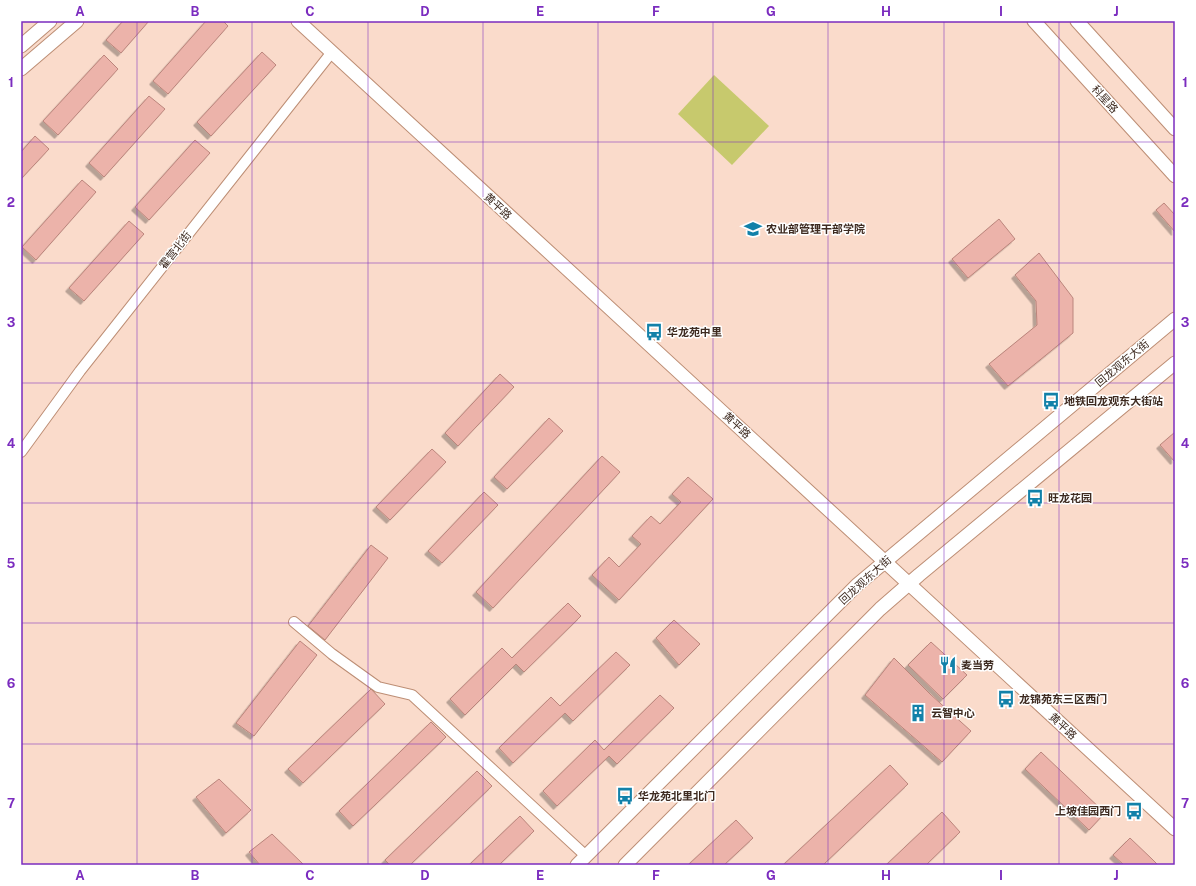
<svg xmlns="http://www.w3.org/2000/svg" width="1196" height="886" viewBox="0 0 1196 886" font-family="'Public Sans','Noto Sans SC',sans-serif">
  <style>
    .garden { fill: #c7c96d }
    .building { fill: #ecb3aa; stroke: #bb857c; filter: url(#shadow) }
    .lines { fill: none; stroke-linecap: round; stroke-linejoin: round }
    .minor-casing { stroke: #bd8e75; stroke-width: 12 }
    .major-casing { stroke: #bd8e75; stroke-width: 15 }
    .minor { stroke: #fff; stroke-width: 10 }
    .major { stroke: #fff; stroke-width: 13 }
    .grid { fill: none; stroke: #7b2cbf; stroke-width: 1; stroke-opacity: 0.55 }
    .labels { text-anchor: middle; dominant-baseline: central; stroke-width: 3; stroke-linejoin: round; paint-order: stroke }
    .street-label { font-size: 11px; fill: #3e2b21; stroke: #fff }
    .poi-label { font-size: 11px; font-weight: bold; fill: #3e2b21; stroke: #fff; text-anchor: start }
    .neatline { fill: none; stroke: #7b2cbf; stroke-width: 1.5 }
    .grid-label { font-size: 13px; text-anchor: middle; font-weight: bold; fill: #7b2cbf }
  </style>
  <defs>
    <filter id="shadow"><feDropShadow dx="-3.5" dy="3.5" stdDeviation="0" flood-color="#0004"/></filter>
  </defs>
  <rect width="100%" height="100%" fill="#fadbcb"/>
  <polygon class="garden" points="714,75 769,126 732,165 678,114"/>
  <g class="building">
    <polygon points="123,21 149,21 121,53 106,40"/>
    <polygon points="206,21 223,21 228,26 168,94 153,81"/>
    <polygon points="262,52 276,65 211,136 197,122"/>
    <polygon points="104,55 118,69 58,135 43,121"/>
    <polygon points="149,96 165,109 104,177 89,163"/>
    <polygon points="35,136 49,149 21,179 21,152"/>
    <polygon points="195,140 210,153 149,220 135,207"/>
    <polygon points="82,180 96,192 36,260 22,247"/>
    <polygon points="1164,203 1175,215 1175,232 1156,210"/>
    <polygon points="999,219 1015,239 968,278 952,259"/>
    <polygon points="129,221 144,234 84,301 69,288"/>
    <polygon points="1039,253 1073,298 1073,333 1008,386 989,364 1037,325 1036,301 1015,275"/>
    <polygon points="500,374 514,387 458,446 445,433"/>
    <polygon points="549,418 563,431 507,489 494,477"/>
    <polygon points="1175,432 1175,460 1174,461 1160,445"/>
    <polygon points="432,449 446,462 390,520 376,507"/>
    <polygon points="602,456 620,472 493,608 476,592"/>
    <polygon points="688,477 713,499 619,600 592,575 609,557 619,567 641,544 632,536 651,516 660,524 681,502 672,494"/>
    <polygon points="484,492 498,505 442,563 428,551"/>
    <polygon points="371,545 388,558 325,640 308,626"/>
    <polygon points="568,603 581,616 524,672 516,664 465,715 450,699 502,648 512,658"/>
    <polygon points="674,620 700,644 679,665 656,638"/>
    <polygon points="300,641 317,655 254,736 236,723"/>
    <polygon points="931,642 967,675 943,699 908,665"/>
    <polygon points="616,652 630,665 573,721 565,713 513,763 499,748 551,697 560,706"/>
    <polygon points="894,658 930,694 971,731 942,762 865,695"/>
    <polygon points="371,689 385,704 303,783 288,769"/>
    <polygon points="660,695 674,708 617,764 609,756 557,806 543,791 595,740 604,750"/>
    <polygon points="431,722 446,737 353,826 339,811"/>
    <polygon points="1041,752 1105,813 1089,830 1025,769"/>
    <polygon points="890,765 908,784 823,865 783,865"/>
    <polygon points="477,771 492,786 410,865 390,865 385,860"/>
    <polygon points="219,779 251,810 226,833 196,797"/>
    <polygon points="942,812 960,832 926,865 886,865"/>
    <polygon points="520,816 534,831 499,865 469,865"/>
    <polygon points="736,820 753,838 724,865 688,865"/>
    <polygon points="272,834 304,865 260,865 249,852"/>
    <polygon points="1130,838 1152,859 1158,865 1124,865 1113,855"/>
  </g>
  <g class="lines">
    <g class="minor-casing">
      <g id="minor">
        <polyline points="21,452 80,371 332,52"/>
        <polyline points="294,622 332,654 378,687 412,695 586,856"/>
      </g>
    </g>
    <g class="major-casing">
      <g id="major">
        <polyline points="298,21 1175,829"/>
        <polyline points="1034,21 1175,176"/>
        <polyline points="1077,21 1175,129"/>
        <polyline points="21,46 50,21"/>
        <polyline points="21,69 77,21"/>
        <polyline points="577,865 857,585 1175,319"/>
        <polyline points="625,865 880,609 919,575 1175,363"/>
      </g>
    </g>
    <use href="#minor" class="minor"/>
    <use href="#major" class="major"/>
  </g>
  <path class="grid" d="M137,21V865M252,21V865M368,21V865M483,21V865M598,21V865M713,21V865M828,21V865M944,21V865M1059,21V865M21,142H1175M21,263H1175M21,383H1175M21,503H1175M21,623H1175M21,744H1175"/>
  <defs>
    <g id="school-bare" transform="scale(1.38)"><path d="M0-5L7-2L0 1L-7-2ZM-4 1L0 2.5L4 1V4Q0 6-4 4Z" fill="#1281a9" stroke="#fff" stroke-width="2.5" paint-order="stroke"/></g>
    <g id="bus-bare" transform="scale(1.38)"><path d="M-5-6H5V4H4V6H2V4H-2V6H-4V4H-5ZM-3.5-4V0h7V-4ZM-3.5 1.2v1.5H-2V1.2ZM2 1.2v1.5H3.5V1.2Z" fill="#1281a9" stroke="#fff" stroke-width="2.5" paint-order="stroke"/></g>
    <g id="restaurant-bare" transform="scale(1.38)"><path d="M-5-6h1v4h1v-4h1v4h1v-4h1v5L-1.5 .5V6h-2V.5L-5-1ZM5-6V6H3V1.5H1.5Q1.5-4 5-6Z" fill="#1281a9" stroke="#fff" stroke-width="2.5" paint-order="stroke"/></g>
    <g id="building-bare" transform="scale(1.38)"><path d="M-4-6H4V6H1V3H-1V6H-4ZM-2.5-4.3h1.7v1.8h-1.7ZM.8-4.3h1.7v1.8H.8ZM-2.5-1h1.7V.8h-1.7ZM.8-1h1.7V.8H.8Z" fill="#1281a9" stroke="#fff" stroke-width="2.5" paint-order="stroke"/></g>
  </defs>
  <g fill-rule="evenodd">
    <use href="#school-bare" x="753" y="229"/>
    <use href="#bus-bare" x="654" y="332"/>
    <use href="#bus-bare" x="1051" y="401"/>
    <use href="#bus-bare" x="1035" y="498"/>
    <use href="#restaurant-bare" x="948" y="665"/>
    <use href="#bus-bare" x="1006" y="699"/>
    <use href="#building-bare" x="918" y="713"/>
    <use href="#bus-bare" x="625" y="796"/>
    <use href="#bus-bare" x="1134" y="811"/>
  </g>
  <g class="labels">
    <g class="street-label">
      <text transform="translate(1105 99) rotate(48)">科星路</text>
      <text transform="translate(498 206) rotate(43)">黄平路</text>
      <text transform="translate(175 250) rotate(-52)">霍营北街</text>
      <text transform="translate(1122 363) rotate(-40)">回龙观东大街</text>
      <text transform="translate(737 425) rotate(43)">黄平路</text>
      <text transform="translate(865 580) rotate(-42)">回龙观东大街</text>
      <text transform="translate(1063 726) rotate(43)">黄平路</text>
    </g>
    <g class="poi-label">
      <text x="766" y="229">农业部管理干部学院</text>
      <text x="667" y="332">华龙苑中里</text>
      <text x="1064" y="401">地铁回龙观东大街站</text>
      <text x="1048" y="498">旺龙花园</text>
      <text x="961" y="665">麦当劳</text>
      <text x="1019" y="699">龙锦苑东三区西门</text>
      <text x="931" y="713">云智中心</text>
      <text x="638" y="796">华龙苑北里北门</text>
      <text x="1121" y="811" text-anchor="end">上坡佳园西门</text>
    </g>
  </g>
  <rect width="1196" height="886" fill="none" stroke="#ffffff" stroke-width="44"/>
  <rect x="22" y="22" width="1152" height="842" class="neatline"/>
  <g class="grid-label">
    <text x="80" y="16">A</text>
    <text x="195" y="16">B</text>
    <text x="310" y="16">C</text>
    <text x="425" y="16">D</text>
    <text x="540" y="16">E</text>
    <text x="656" y="16">F</text>
    <text x="771" y="16">G</text>
    <text x="886" y="16">H</text>
    <text x="1001" y="16">I</text>
    <text x="1116" y="16">J</text>
    <text x="11" y="87">1</text>
    <text x="1185" y="87">1</text>
    <text x="11" y="207">2</text>
    <text x="1185" y="207">2</text>
    <text x="11" y="327">3</text>
    <text x="1185" y="327">3</text>
    <text x="11" y="448">4</text>
    <text x="1185" y="448">4</text>
    <text x="11" y="568">5</text>
    <text x="1185" y="568">5</text>
    <text x="11" y="688">6</text>
    <text x="1185" y="688">6</text>
    <text x="11" y="808">7</text>
    <text x="1185" y="808">7</text>
    <text x="80" y="880">A</text>
    <text x="195" y="880">B</text>
    <text x="310" y="880">C</text>
    <text x="425" y="880">D</text>
    <text x="540" y="880">E</text>
    <text x="656" y="880">F</text>
    <text x="771" y="880">G</text>
    <text x="886" y="880">H</text>
    <text x="1001" y="880">I</text>
    <text x="1116" y="880">J</text>
  </g>
</svg>
